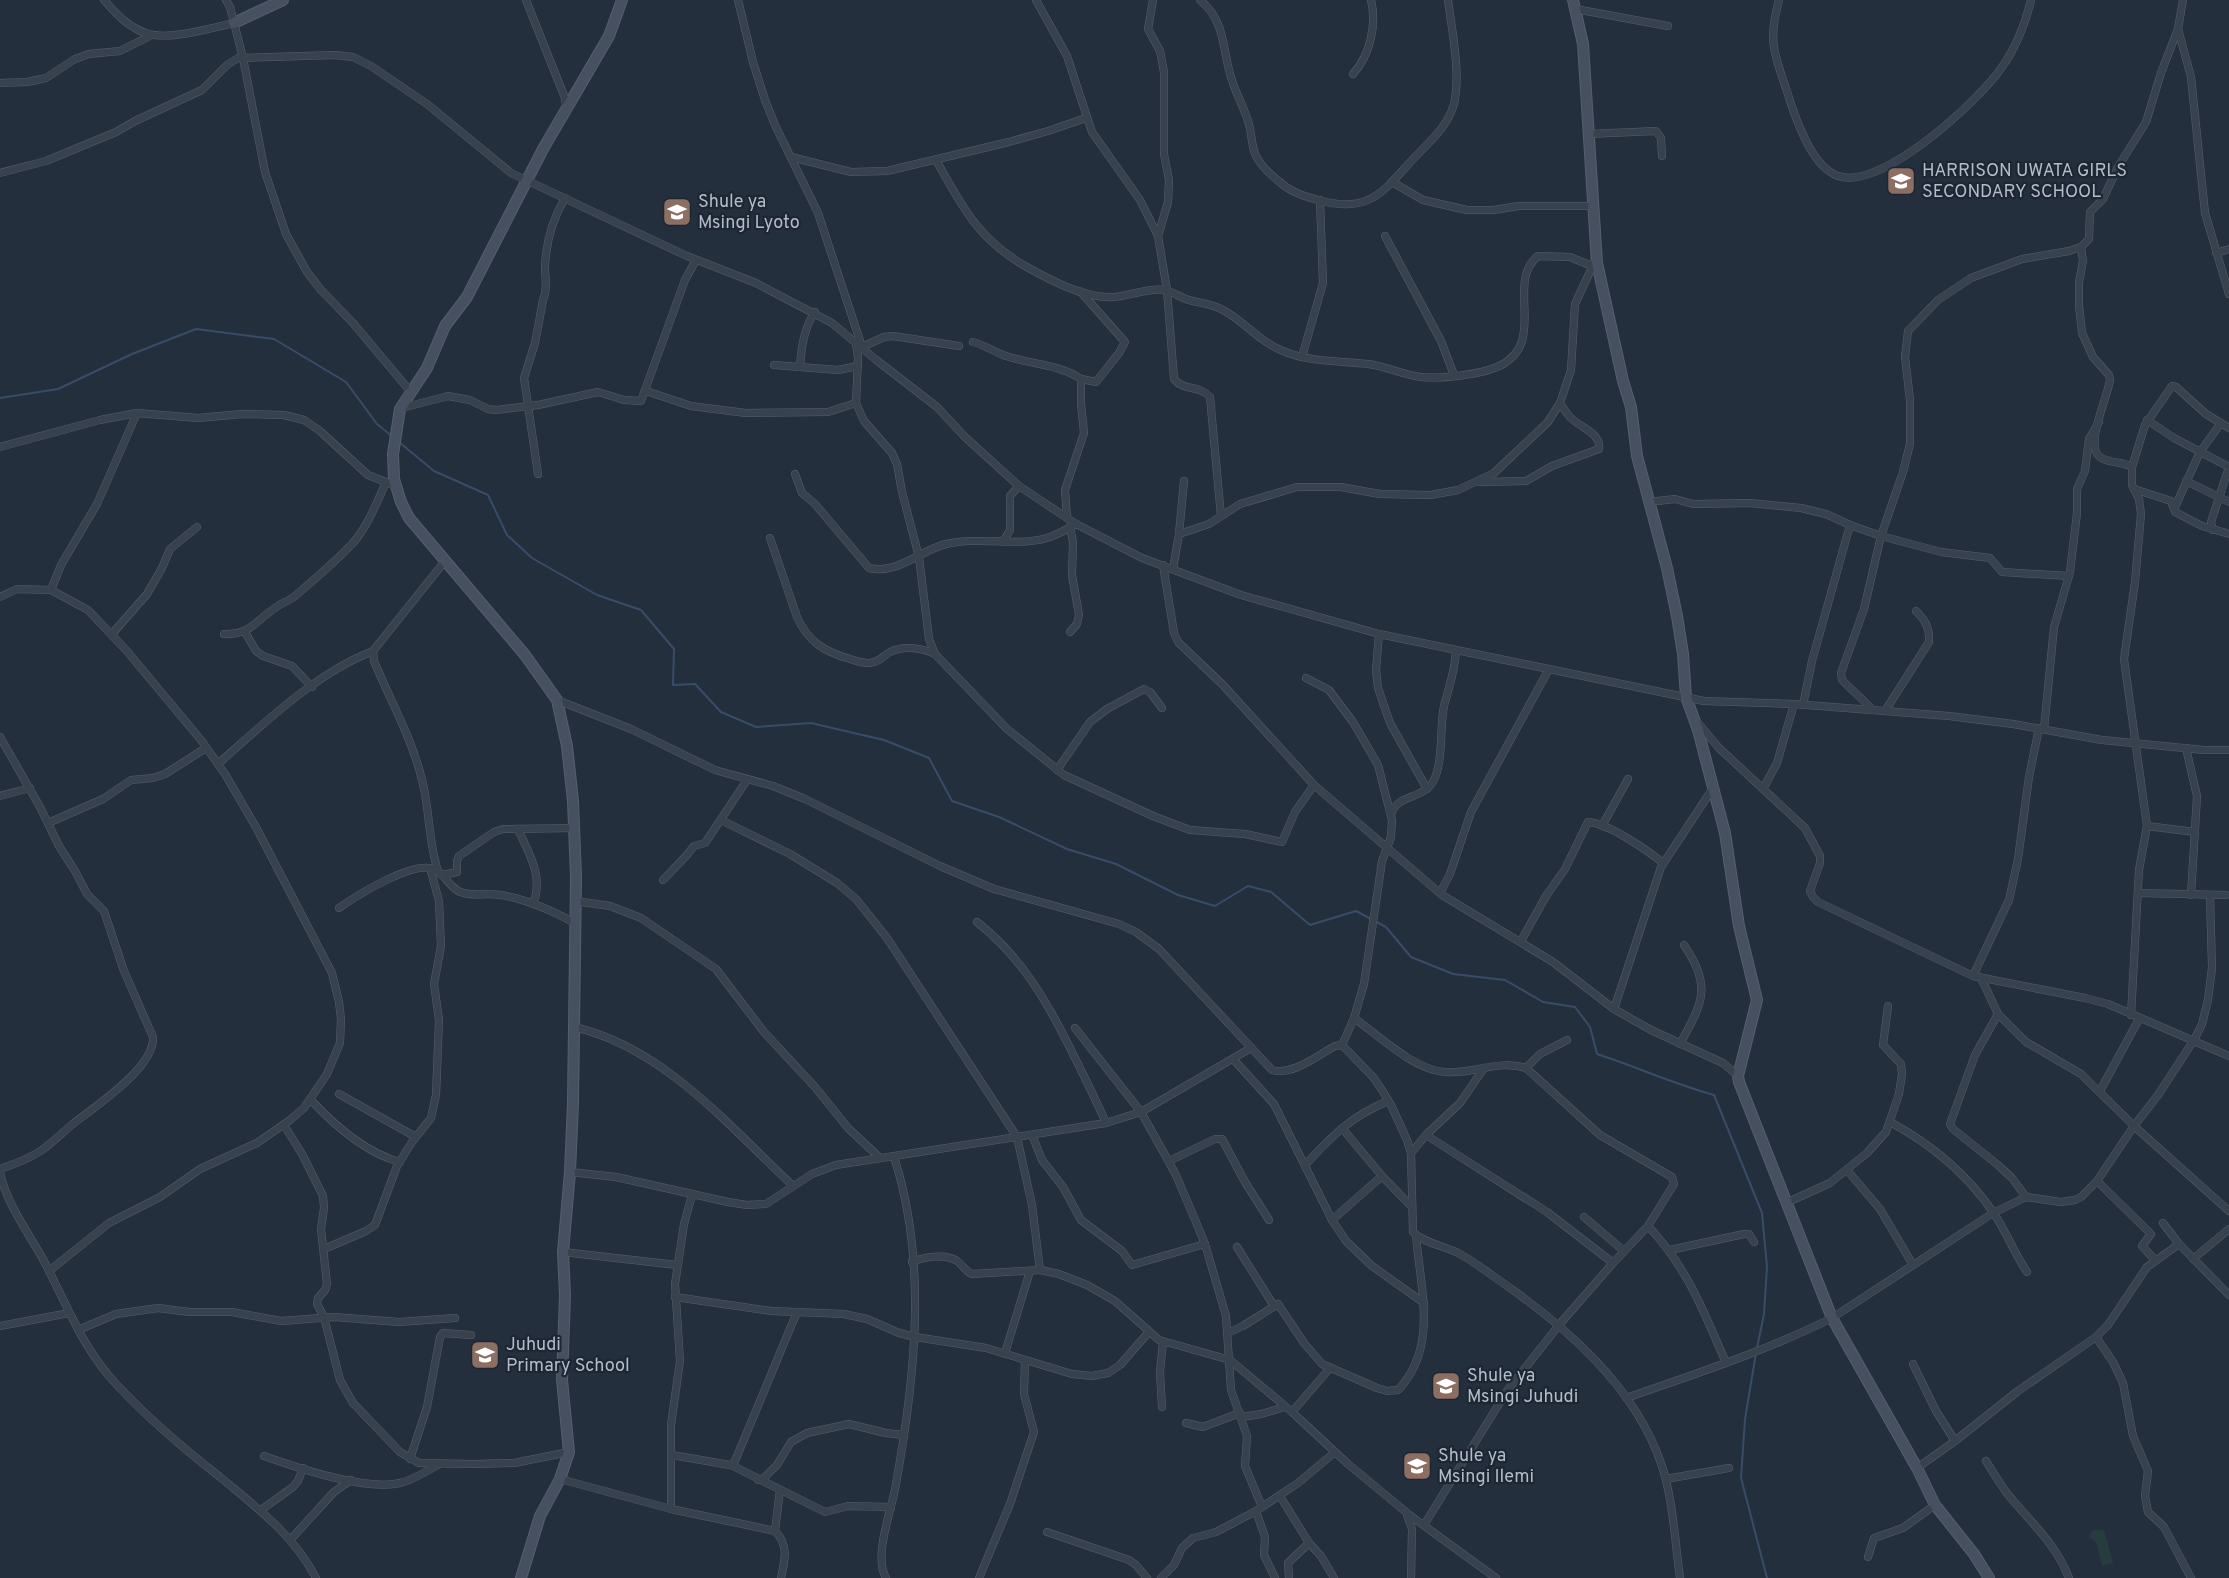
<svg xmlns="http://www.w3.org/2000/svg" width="2229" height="1578" viewBox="0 0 2229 1578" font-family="Overpass,sans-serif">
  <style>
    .green { fill: #263c3f }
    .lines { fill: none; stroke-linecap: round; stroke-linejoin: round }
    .stream { stroke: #394c67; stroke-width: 2 }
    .street-casing { stroke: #565f6c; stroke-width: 8 }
    .secondary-casing { stroke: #565f6c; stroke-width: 12 }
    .street { stroke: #38414e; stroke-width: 7 }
    .secondary { stroke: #465061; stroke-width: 10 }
    .labels { text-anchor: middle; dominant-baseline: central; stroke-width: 4.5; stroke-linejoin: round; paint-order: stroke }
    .poi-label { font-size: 18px; fill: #b4bcc9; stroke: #1d2633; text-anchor: start }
  </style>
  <rect width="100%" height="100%" fill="#242f3e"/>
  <polygon class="green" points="2093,1530 2104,1530 2113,1563 2102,1566 2096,1542 2089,1537"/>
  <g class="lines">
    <g class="stream">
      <polyline points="0,398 58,389 132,354 196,329 274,339 346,382 377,424 393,437"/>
      <path d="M399,442L434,471L488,495L507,535L532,558L597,595L641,610L674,649L673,685L695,684L721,712L756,727L811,723L884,740L929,758L952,801L999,817L1067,849L1116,864L1178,895L1215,906L1248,886L1271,892L1310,925L1356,911L1386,927L1411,957L1453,974L1505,980L1543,1002L1575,1007L1590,1027L1597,1054C1637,1067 1674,1084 1714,1095L1762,1213L1767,1267L1764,1314L1757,1348"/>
      <polyline points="1756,1353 1745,1419 1741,1478 1767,1578"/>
    </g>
    <g class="street-casing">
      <g id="street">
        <path d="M104,0C116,14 130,29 149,34C169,40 213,28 234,23"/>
        <polyline points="226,0 230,7 243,58 265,172 286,234 307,272 321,290 353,323 410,391"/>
        <polyline points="526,0 565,98 566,106"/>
        <polyline points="738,0 753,62 765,100 775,125 818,213 862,347 884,337 893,336 959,346"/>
        <path d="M1036,0L1067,56L1092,132L1140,200L1158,236L1167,290L1174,379C1183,391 1200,385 1210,397L1221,516"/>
        <polyline points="1153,0 1148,29 1160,51 1164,72 1164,154 1169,180 1168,202 1158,236"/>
        <path d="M1200,0C1225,21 1222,45 1230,74C1234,90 1243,105 1248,121C1252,132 1251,146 1256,156C1261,166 1272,176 1281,183C1292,193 1307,197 1322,201C1373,214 1385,188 1417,155C1431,140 1448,126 1454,104C1461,74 1452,31 1448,0"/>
        <path d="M1779,0C1766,46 1777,58 1790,101C1798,125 1813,167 1838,176C1881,191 1979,101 2002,67C2017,46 2025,24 2031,0"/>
        <polyline points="1575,9 1668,26"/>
        <polyline points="2178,29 2191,77 2205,213 2229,294"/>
        <path d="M1353,74C1370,55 1377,25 1371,0"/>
        <polyline points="0,83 27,82 46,78 75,59 89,54 120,51 152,35"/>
        <polyline points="1589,134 1656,131 1661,138 1662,156"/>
        <polyline points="791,157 851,172 887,171 1009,142 1048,131 1086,118"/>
        <path d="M936,160C962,206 977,238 1025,266C1050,280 1085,299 1114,297C1129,296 1155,286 1168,291C1175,293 1181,298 1189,300C1200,303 1213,304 1223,310C1245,322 1260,342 1283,351C1308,362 1340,361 1368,364C1386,366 1403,375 1421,377C1441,379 1478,375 1497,367C1550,344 1504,283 1538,256L1570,257L1592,266"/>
        <polyline points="0,173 46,161 116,132 135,121 202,90 227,65 238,58 335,55 353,57 371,66 427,104 511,173 687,256 756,283 832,323 875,359 937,407 965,437 1019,486 1076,524 1142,558 1241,595 1379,634 1704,701 1794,704 1949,716 2013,724 2102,740 2204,750 2229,750"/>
        <polyline points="1392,182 1423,200 1467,210 1494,210 1519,206 1593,206"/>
        <polyline points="1385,236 1441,341 1454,375"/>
        <path d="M2081,247L2083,261L2079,282V306L2082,333L2093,357L2109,375L2110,380C2108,396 2084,446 2100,457C2110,464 2122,461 2132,467"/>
        <polyline points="2216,253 2229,249"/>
        <polyline points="1080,291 1125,342 1119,353 1096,382 1081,379"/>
        <path d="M973,342C984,345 993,351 1003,355C1028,364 1059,364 1081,379V404L1084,433L1065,490L1067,518"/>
        <polyline points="856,343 858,358 856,403 864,421 892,453 897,464 902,492 919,557 929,639 935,654 1007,729 1064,775 1153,816 1190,830 1245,834 1282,842 1295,812 1314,785"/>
        <polyline points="1302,357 1323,283 1320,200"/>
        <polyline points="774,365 838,370 858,366"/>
        <path d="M800,367C801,349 804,327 815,312"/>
        <polyline points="646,391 691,406 746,413 828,412 856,403"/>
        <polyline points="402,408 448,396 470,400 488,409 496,410 538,405 598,392 624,400 641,401 685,280 696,260"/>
        <polyline points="2147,420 2174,438 2229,467"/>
        <polyline points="0,447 100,420 137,413 198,418 242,414 284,415 304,420 320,431 368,475 396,486"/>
        <path d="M538,474L524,378L535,343L543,300C548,289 545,278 545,267C546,241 552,220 565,198"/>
        <path d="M795,474L802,493L815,504L869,568C897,575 921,550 946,544C979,536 1017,547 1047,538C1057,535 1067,529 1076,524"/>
        <polyline points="2186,481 2229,502"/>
        <path d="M1480,482L1526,481L1552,466L1599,449C1601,433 1581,428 1571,418C1567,414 1563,408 1560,403"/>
        <polyline points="2134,489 2171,501 2175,512 2202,526 2229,534"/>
        <polyline points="1649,502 1675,499 1693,504 1750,503 1801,508 1826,514 1850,525 1881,536 1941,552 1990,558 2002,572 2069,576"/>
        <polyline points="2175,507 2200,452 2221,423"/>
        <polyline points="2213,530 2211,522 2229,467"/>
        <polyline points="1179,534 1184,481"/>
        <path d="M770,538L797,617C808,642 825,652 850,659C857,661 866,665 874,662C880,661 884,655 890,652C903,645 922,648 935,654"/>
        <polyline points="1004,540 1010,530 1010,496 1019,486"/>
        <polyline points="1163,565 1174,633 1178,642 1223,685 1314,785 1442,895 1553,962 1614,1009 1651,1030 1723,1063 1738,1076"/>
        <polyline points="1173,569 1179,534 1209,524 1240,504 1297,487 1341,487 1380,494 1430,495 1458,490 1494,473 1548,422 1560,403 1571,370 1575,304 1594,263"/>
        <polyline points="51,590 61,565 97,504 137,413"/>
        <polyline points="0,597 17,589 51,590 88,610 126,650 201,740 225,774 257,829 332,973 339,1002 341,1019 340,1043 327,1074 304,1108 290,1120 257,1143 200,1169 160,1197 109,1223 49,1271"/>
        <polyline points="245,632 256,651 263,656 292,666 312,687"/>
        <polyline points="1070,632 1077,624 1079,615 1072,575 1073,542 1070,527"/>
        <polyline points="112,634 147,594 162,568 170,549 197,527"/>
        <path d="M224,634C251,635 255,621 275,608C281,603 289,601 295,596C315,579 335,562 353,543C368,526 377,502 386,482"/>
        <polyline points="1379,634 1376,670 1378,688 1390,723 1427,789"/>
        <polyline points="1306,678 1329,690 1353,722 1378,765 1392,820 1391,837 1382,861 1364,984 1354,1018 1342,1045"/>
        <path d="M557,700L631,729L715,770L773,786L805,799L940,866L994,889L1119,924L1136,932L1159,949L1272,1070C1293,1076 1318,1055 1335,1046L1342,1045L1373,1077L1382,1090L1391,1105L1407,1140L1411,1153L1413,1232C1424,1243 1444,1246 1458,1253C1472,1260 1484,1270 1496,1278C1564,1325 1635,1385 1662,1466C1673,1500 1675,1542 1680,1578"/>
        <polyline points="1803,705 1812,661 1850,525"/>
        <polyline points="1873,710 1842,680 1841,673 1864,609 1881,536 1903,472 1910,444 1910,400 1905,357 1908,331 1938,300 1971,278 2022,259 2069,251 2081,247 2089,239 2090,212 2103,199 2118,167 2146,122 2161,73 2178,29 2183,0"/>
        <path d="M1885,711L1929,642C1930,628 1925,620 1916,611"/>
        <polyline points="1698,723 1719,748 1805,828 1820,856 1820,863 1810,891 1813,897 1818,902 1973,976 2085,998 2108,1004 2229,1056"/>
        <polyline points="2044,729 2054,627 2070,572 2077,513 2077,489 2085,471 2089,439 2099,422"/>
        <path d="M0,737L40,807L59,846L75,871L87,894L104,911L124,971L153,1037C155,1067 96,1106 74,1123C63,1132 53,1142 42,1150C29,1159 15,1164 0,1169"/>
        <polyline points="2186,748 2197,796 2191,895"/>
        <path d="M218,764C263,724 316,673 373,651"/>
        <polyline points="1057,770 1090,722 1107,709 1144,689 1150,692 1162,708"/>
        <polyline points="1763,789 1777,763 1794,704"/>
        <polyline points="0,796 30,788"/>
        <path d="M1392,812C1397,797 1418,798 1429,787C1445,771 1439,727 1444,706C1449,687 1455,671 1456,651"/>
        <polyline points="721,820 790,854 837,883 856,899 887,938 1017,1137 1032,1205 1040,1270"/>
        <polyline points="48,823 103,799 131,780 153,778 165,774 206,748"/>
        <polyline points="1602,826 1628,779"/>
        <polyline points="2147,826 2195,832"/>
        <path d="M518,829C529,854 544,876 533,904"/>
        <path d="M438,871C428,841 430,810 422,780C412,738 390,700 374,661L373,651L445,561"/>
        <polyline points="442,875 457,872 457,861 459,856 494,832 503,829 575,828"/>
        <polyline points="663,880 686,856 694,846 705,843 747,780"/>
        <polyline points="1440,893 1450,874 1471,812 1549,669"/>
        <polyline points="2138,893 2226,895"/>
        <polyline points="575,901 610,906 641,918 716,969 764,1032 815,1087 848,1128 880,1158"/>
        <path d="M339,908C356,896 416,858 436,870C446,876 452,891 464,893C476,896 489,893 501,895C526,899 553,911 575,923"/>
        <path d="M977,922C1023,958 1049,1005 1074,1056C1085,1078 1096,1100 1106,1123"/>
        <path d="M1521,941L1546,896L1565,869L1588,822C1608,823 1647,850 1663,863"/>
        <polyline points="1973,976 2009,900 2018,859 2029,777 2039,728"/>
        <polyline points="1981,978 1998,1014 2026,1042 2081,1074 2134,1126 2229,1211"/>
        <polyline points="1614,1009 1661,867 1713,788"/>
        <polyline points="1998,1014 1975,1055 1950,1124 1953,1129 1998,1165 2012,1178 2026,1197"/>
        <polyline points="2131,1015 2139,870 2147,826 2124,659 2135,582 2141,514 2139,499 2132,485 2132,467 2145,425 2172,386 2176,387 2206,414 2229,428"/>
        <path d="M1354,1018C1379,1036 1413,1069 1444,1072C1472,1075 1499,1059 1526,1068L1600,1135L1672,1177L1674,1184L1648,1226L1613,1263L1559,1325L1507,1391L1424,1525"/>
        <path d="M574,1027C663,1047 729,1126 793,1186"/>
        <polyline points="1075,1028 1141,1112 1175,1173 1193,1215 1205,1244 1226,1316 1231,1390 1247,1436 1245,1466 1262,1507"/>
        <path d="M1680,1044C1703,1002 1712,987 1684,945"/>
        <polyline points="1233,1059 1274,1104 1332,1220 1346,1241 1372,1266 1424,1303"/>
        <polyline points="1526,1068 1540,1054 1567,1040"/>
        <polyline points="2100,1091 2139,1019"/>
        <polyline points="339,1094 416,1137"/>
        <path d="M310,1099C334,1125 366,1153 400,1162"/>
        <path d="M1890,1122C1931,1144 1966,1173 1993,1212C2006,1231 2014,1253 2027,1272"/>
        <polyline points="284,1125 302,1154 323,1196 324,1208 321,1229 327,1284 325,1290 318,1298 317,1304 324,1317 340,1380 353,1403 400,1452 419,1463 474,1464 514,1463 569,1452"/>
        <polyline points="1342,1128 1382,1176 1411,1206"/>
        <polyline points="1032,1135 1042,1160 1063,1187 1081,1220 1122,1251 1132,1265 1205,1244"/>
        <polyline points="1426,1135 1547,1212 1613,1263"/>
        <polyline points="1411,1153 1426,1135 1460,1103 1484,1068"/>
        <polyline points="1169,1161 1215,1139 1222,1139 1245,1182 1269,1220"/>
        <path d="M1305,1165C1333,1135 1350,1117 1388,1101"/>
        <polyline points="1847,1170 1880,1209 1913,1265"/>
        <path d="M0,1172C6,1204 29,1233 44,1261C67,1305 83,1350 118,1386C149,1419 184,1449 220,1477C257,1508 293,1534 316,1578"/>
        <polyline points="570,1172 616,1177 728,1202 747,1205 766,1204 812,1174 836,1165 1106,1123 1141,1112 1251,1048"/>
        <polyline points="2097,1181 2151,1234 2142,1246 2155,1260"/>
        <polyline points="1786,1203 1830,1183 1867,1153 1886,1132 1899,1094 1902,1074 1901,1064 1883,1045 1888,1006"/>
        <polyline points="1584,1217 1624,1251"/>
        <polyline points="1332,1220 1382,1176"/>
        <polyline points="2163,1223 2179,1244 2229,1295"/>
        <path d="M1648,1226C1687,1267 1704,1312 1726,1363"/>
        <polyline points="1237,1247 1274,1306"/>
        <polyline points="324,1249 366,1231 375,1225 397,1166 412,1142 431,1118 436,1095 439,1020 434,984 441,946 439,901 430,868"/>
        <polyline points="1670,1250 1744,1234 1749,1234 1754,1242"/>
        <polyline points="563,1252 677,1265"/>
        <polyline points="2193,1259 2229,1229"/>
        <path d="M912,1262C923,1257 946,1253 957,1261C963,1265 965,1271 972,1274L1040,1270L1059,1274L1087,1285L1115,1301L1159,1340L1230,1360L1292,1412L1348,1464L1406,1512L1412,1529L1411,1578"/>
        <polyline points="675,1297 771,1311 844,1314 867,1319 899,1333 915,1337 986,1348 1072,1374 1092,1376 1108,1373 1120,1365 1148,1333"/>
        <polyline points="0,1326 69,1313"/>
        <polyline points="78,1330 116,1314 158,1308 189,1312 232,1312 281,1321 334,1317 399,1322 455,1318"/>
        <path d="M1228,1333L1243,1326L1278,1304L1304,1343L1322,1364L1377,1388L1387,1391L1398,1390C1439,1347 1420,1288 1416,1235"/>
        <polyline points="2096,1337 2113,1362 2123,1383 2133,1436 2148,1471 2145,1496 2148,1512 2164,1527 2191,1578"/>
        <polyline points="1005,1353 1030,1271"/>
        <polyline points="1913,1364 1936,1411 1955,1441"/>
        <path d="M1626,1398C1695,1374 1766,1351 1832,1318L1993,1213L2026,1197L2061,1202L2075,1200L2081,1197L2097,1181L2134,1126L2158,1095L2194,1040L2202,1024L2208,1000L2212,968L2210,895"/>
        <polyline points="1162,1407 1160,1372 1163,1342"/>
        <polyline points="1292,1412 1330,1368"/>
        <polyline points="1242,1417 1261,1414 1285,1407"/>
        <polyline points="1186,1423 1203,1427 1240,1413"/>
        <polyline points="672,1455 724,1464 731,1465 735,1461 797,1312"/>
        <path d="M264,1456C298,1468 365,1491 400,1483C414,1480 426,1471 438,1465"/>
        <polyline points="410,1459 427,1407 440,1337 443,1333 471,1335"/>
        <path d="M1986,1461C1992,1471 1999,1482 2006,1492C2029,1521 2056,1543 2069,1578"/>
        <polyline points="731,1465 825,1512 848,1506 891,1507"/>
        <polyline points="1917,1468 1955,1441 2018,1391 2096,1337 2108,1325 2147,1267 2179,1244"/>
        <path d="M560,1479L671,1509L775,1531C789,1545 785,1560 781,1578"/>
        <polyline points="1666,1479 1729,1468"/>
        <polyline points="758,1480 764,1478 777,1465 791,1442 807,1433 849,1424 886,1433 904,1435"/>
        <polyline points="1280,1496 1309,1543 1321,1556 1334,1578"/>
        <polyline points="671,1509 671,1425 680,1361 675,1284 684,1224 692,1195"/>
        <polyline points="261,1510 293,1487 298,1481 303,1468"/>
        <polyline points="1256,1511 1265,1537 1264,1555 1275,1578"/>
        <polyline points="1408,1514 1496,1578"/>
        <polyline points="775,1531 780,1490"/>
        <polyline points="1047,1532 1129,1560 1136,1565 1147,1578"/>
        <polyline points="291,1539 334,1492 351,1480"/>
        <polyline points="1868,1557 1874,1538 1903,1528 1935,1505"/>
        <path d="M886,1578C873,1555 892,1510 896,1484C915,1378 928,1262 894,1157"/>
        <polyline points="979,1578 1010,1504 1034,1432 1024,1394 1025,1360"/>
        <polyline points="1161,1578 1174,1565 1182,1548 1193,1538 1216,1532 1256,1511 1298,1483 1335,1452"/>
        <polyline points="1289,1578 1288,1563 1309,1543"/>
      </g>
    </g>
    <g class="secondary-casing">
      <g id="secondary">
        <polyline points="1573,0 1583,44 1597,263 1623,381 1631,407 1637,456 1667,568 1677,616 1683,654 1686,697 1698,730 1725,833 1739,926 1757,1000 1738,1076 1739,1082 1832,1318 1917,1468 1935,1505 1974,1554 1989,1578"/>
        <polyline points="234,23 283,0"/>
        <polyline points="521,1578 540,1516 560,1479 569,1452 562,1380 565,1295 563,1252 570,1172 573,1103 576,877 573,801 567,746 557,700 525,655 409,518 401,502 394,479 393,454 400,409 427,368 445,326 467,297 543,149 609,36 622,0"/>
      </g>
    </g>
    <use href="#street" class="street"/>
    <use href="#secondary" class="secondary"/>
  </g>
  <defs>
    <g id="school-square" transform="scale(1.5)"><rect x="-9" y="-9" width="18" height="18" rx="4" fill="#8d6e63" stroke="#1d2633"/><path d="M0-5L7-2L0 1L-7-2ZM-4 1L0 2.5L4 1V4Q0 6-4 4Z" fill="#fff"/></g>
  </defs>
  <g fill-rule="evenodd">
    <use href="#school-square" x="1901" y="181"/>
    <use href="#school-square" x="677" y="212"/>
    <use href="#school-square" x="485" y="1355"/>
    <use href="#school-square" x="1446" y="1386"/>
    <use href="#school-square" x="1417" y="1466"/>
  </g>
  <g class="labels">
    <g class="poi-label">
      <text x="1922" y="171">HARRISON UWATA GIRLS<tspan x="1922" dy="21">SECONDARY SCHOOL</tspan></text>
      <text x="698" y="202">Shule ya<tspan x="698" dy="21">Msingi Lyoto</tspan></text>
      <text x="506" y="1345">Juhudi<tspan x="506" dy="21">Primary School</tspan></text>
      <text x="1467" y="1376">Shule ya<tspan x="1467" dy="21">Msingi Juhudi</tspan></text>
      <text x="1438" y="1456">Shule ya<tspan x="1438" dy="21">Msingi Ilemi</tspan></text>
    </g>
  </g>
</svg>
